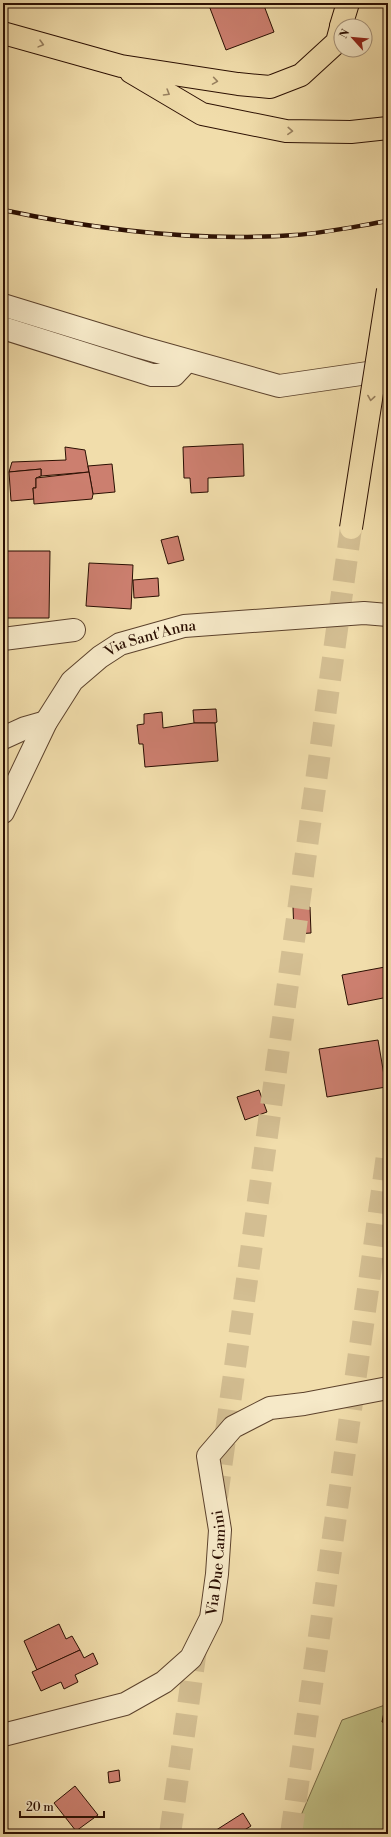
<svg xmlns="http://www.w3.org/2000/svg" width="391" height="1837" viewBox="0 0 391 1837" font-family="'Libre Bodoni',serif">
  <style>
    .green { fill: #c0bf84; stroke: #766743 }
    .building { fill: #cc7f6f; stroke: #2b0f02 }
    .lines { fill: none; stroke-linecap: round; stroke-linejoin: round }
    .highway-tunnel { stroke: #d3be92; stroke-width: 22; stroke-dasharray: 22 11; stroke-linecap: butt }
    .street-casing { stroke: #5c422c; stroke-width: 24 }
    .highway-casing { stroke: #2b0f02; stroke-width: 24 }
    .street { stroke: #f6e9c8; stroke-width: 22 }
    .highway { stroke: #f1ddab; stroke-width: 22 }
    .rail-casing { stroke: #2b0f02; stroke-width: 4.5 }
    .rail { stroke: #f6e9c8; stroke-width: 3; stroke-dasharray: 9; stroke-linecap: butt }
    .highway-bridge-casing { stroke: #2b0f02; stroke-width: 24; stroke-linecap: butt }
    .highway-bridge { stroke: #f1ddab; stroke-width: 22 }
    .oneway { stroke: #98805f }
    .labels { text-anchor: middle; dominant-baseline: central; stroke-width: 3; stroke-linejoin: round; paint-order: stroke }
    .street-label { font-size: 15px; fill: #2b0f02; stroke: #f6e9c8 }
  </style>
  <rect width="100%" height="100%" fill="#f1ddab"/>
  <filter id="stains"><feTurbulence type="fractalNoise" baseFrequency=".005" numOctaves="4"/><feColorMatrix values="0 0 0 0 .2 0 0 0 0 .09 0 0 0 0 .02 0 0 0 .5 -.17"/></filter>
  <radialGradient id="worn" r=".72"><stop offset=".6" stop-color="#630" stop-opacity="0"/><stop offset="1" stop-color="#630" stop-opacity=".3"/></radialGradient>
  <polygon class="green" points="388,1704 388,1834 293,1834 342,1720"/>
  <g class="building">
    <polygon points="208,3 263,3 274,32 226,50"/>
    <polygon points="243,444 244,476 208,478 208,492 191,493 190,478 184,478 183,447"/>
    <polygon points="65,447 85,450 89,472 41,476 41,469 9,472 12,462 66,460"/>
    <polygon points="112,464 115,492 93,494 88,466"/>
    <polygon points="41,469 41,476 36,478 36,488 33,488 34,499 11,501 9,472"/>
    <polygon points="89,472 93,494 92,499 34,504 33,488 36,488 36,478"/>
    <polygon points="178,536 184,560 168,564 161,540"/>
    <polygon points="3,551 50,551 49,618 4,618"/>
    <polygon points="89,563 133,565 131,609 86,606"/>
    <polygon points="158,578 159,596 134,598 133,580"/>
    <polygon points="3,672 5,673 3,686"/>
    <polygon points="216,709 217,722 215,723 194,723 193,710"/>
    <polygon points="162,712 163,728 194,723 215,723 218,761 145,767 143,744 139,744 137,725 144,724 144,714"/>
    <polygon points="293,907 310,907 311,933 294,934"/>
    <polygon points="385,967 388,984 388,997 348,1005 342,975"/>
    <polygon points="378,1040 386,1087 327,1097 319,1049"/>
    <polygon points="259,1090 267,1112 245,1120 237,1097"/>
    <polygon points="59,1624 66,1639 72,1636 80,1650 37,1670 24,1641"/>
    <polygon points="80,1650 84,1658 93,1653 98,1664 75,1675 78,1682 64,1689 61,1682 41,1691 32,1672"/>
    <polygon points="388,1692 388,1723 382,1722"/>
    <polygon points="119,1770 120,1781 109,1783 108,1772"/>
    <polygon points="75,1786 98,1815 76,1831 54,1803"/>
    <polygon points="243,1813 251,1826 238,1834 210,1834"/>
  </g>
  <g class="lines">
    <g class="highway-tunnel">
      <polyline points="217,1497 351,528"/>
      <polyline points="170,1834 197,1642"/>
      <polyline points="291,1834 388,1148"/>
    </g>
    <g class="street-casing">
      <g id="street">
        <polyline points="3,305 140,347 279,386 388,370"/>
        <polyline points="3,328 152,375 174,375 187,361"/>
        <polyline points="3,639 74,630"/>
        <polyline points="3,738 25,728 46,722"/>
        <path id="s1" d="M3,812L46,722L72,681L100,657L120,644L184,626L364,613L388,615"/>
        <path id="s2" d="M3,1735L125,1704L164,1682L191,1658L211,1618L217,1574L220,1530L208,1456L233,1427L270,1408L304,1404L388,1388"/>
      </g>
    </g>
    <g class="highway-casing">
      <g id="highway">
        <polyline points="341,26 348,3"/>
        <polyline points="3,33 121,66 238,84 270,87 301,75 337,42 341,27"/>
        <polyline points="131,72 202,114 286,131 351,132 388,128"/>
      </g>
    </g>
    <use href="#street" class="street"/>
    <use href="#highway" class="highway"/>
    <g class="rail-casing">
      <path id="rail" d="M3,210C98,230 198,242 295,235C326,233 357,226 388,221"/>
    </g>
    <use href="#rail" class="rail"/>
    <g class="highway-bridge-casing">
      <polyline id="highway-bridge" points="351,528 388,290"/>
    </g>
    <use href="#highway-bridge" class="highway-bridge"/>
  </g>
  <defs><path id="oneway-chevron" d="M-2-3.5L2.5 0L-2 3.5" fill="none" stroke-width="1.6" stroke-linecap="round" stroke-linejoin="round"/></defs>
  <g class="oneway">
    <use href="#oneway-chevron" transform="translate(41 44) rotate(15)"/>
    <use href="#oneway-chevron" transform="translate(215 81) rotate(9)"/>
    <use href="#oneway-chevron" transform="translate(167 93) rotate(31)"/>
    <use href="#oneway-chevron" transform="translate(290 131) rotate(3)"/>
    <use href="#oneway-chevron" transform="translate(371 398) rotate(99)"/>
  </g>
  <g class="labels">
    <g class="street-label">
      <text stroke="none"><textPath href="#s1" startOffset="240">Via Sant'Anna</textPath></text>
      <text stroke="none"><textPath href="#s2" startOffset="307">Via Due Camini</textPath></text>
    </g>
  </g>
  <rect width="391" height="1837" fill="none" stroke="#f1ddab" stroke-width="16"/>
  <rect x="4" y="4" width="383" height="1829" fill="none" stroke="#2b0f02" stroke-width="2"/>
  <rect x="8" y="8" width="375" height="1821" fill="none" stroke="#2b0f02"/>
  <g transform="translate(353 38) rotate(297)"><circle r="19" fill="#f6e9c8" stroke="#a59279"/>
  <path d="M0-3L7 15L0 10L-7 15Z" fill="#8f2418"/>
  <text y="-6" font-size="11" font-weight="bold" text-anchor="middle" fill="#2b0f02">N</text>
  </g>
  <path d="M20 1811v6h84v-6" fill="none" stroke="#2b0f02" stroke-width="2"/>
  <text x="26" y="1811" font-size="12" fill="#2b0f02" stroke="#f6e9c8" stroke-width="3" paint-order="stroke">20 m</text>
  <rect width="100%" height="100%" filter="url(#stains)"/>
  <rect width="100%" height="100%" fill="url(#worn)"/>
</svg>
